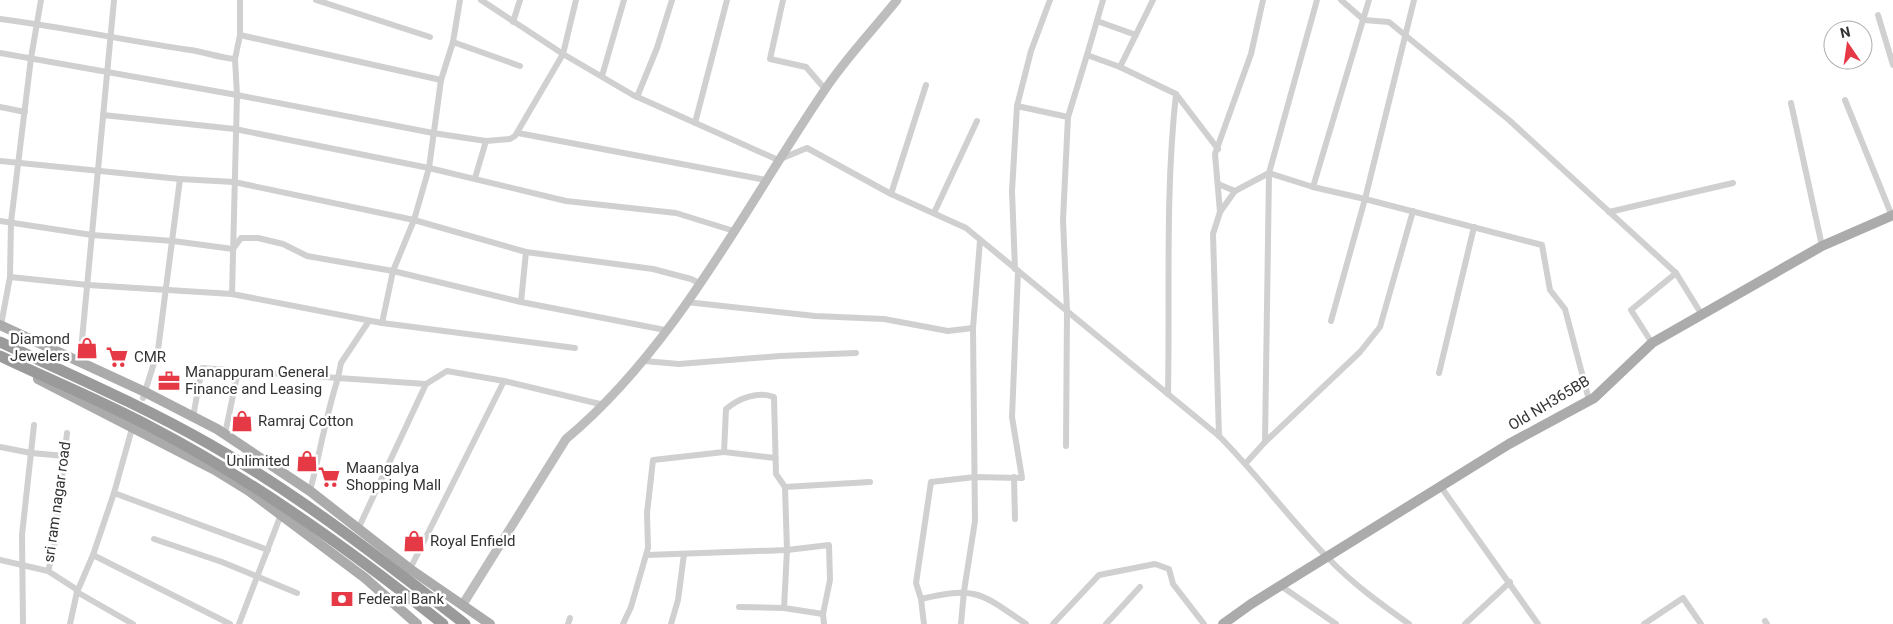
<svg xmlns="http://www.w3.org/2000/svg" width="1893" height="624" viewBox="0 0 1893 624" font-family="Roboto,sans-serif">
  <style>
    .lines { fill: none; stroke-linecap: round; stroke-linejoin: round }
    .street { stroke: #d0d0d0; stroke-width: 6 }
    .secondary { stroke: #bdbdbd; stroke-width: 9 }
    .primary { stroke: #ababab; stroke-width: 10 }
    .highway { stroke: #9a9a9a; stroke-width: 11 }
    .labels { text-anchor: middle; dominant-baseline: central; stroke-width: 5; stroke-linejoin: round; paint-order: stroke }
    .poi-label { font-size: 15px; fill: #333; stroke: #fff; text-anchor: start }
    .street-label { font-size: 15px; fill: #333; stroke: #fff }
  </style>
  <rect width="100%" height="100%" fill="#fff"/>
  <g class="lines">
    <g class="street">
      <polyline points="316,0 430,37"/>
      <path d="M481,0L563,54L633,95L778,160L807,148L891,194L966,228L1219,436C1258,475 1290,520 1329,559C1353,584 1381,604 1409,624"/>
      <polyline points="783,0 770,59 806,67 825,89"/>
      <polyline points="1317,0 1269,173 1313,187 1369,0"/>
      <polyline points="1341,0 1364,20 1389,22 1509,120 1676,273 1702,315"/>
      <polyline points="1878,15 1893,65"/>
      <path d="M0,19C64,27 127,41 190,50C205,52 220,58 235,59"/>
      <polyline points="1097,21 1136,35"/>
      <polyline points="513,22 520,0"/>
      <polyline points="453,42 520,66"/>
      <polyline points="0,53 237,95 433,133 486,141"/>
      <polyline points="1087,55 1103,0"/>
      <polyline points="1120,67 1153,0"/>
      <polyline points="602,76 624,0"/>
      <polyline points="441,80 453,42 460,0"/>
      <polyline points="637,97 657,48 672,0"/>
      <polyline points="1845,100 1892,216"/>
      <polyline points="1791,103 1822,246"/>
      <polyline points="1017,106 1031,51 1050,0"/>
      <polyline points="0,107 25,112"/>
      <polyline points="103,115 235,129 429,168 441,80 240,35"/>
      <polyline points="695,123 727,0"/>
      <polyline points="518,133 766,180"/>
      <polyline points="0,161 180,179 234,182 414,220 429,168 566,201 676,213 734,231"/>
      <polyline points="475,178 486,141 510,139 515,136 563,54 576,0"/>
      <polyline points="1218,184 1235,191"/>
      <polyline points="1313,187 1365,199 1414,0"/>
      <polyline points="891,194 926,85"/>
      <polyline points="1220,212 1235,191 1269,173 1265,442 1246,463"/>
      <polyline points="1609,212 1733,183"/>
      <polyline points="934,213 977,121"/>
      <polyline points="0,221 92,235 173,241 233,249 241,238 258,238 283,244 307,256 393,271 521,302"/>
      <polyline points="526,252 653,269 691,279 699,283"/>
      <polyline points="1015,269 1012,191 1017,106 1068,117"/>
      <polyline points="10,277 88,285 232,294 382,323 575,348"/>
      <polyline points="232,294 237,95 235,59 240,35 240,0"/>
      <polyline points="686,302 815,316 884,319 948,331 973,328"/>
      <polyline points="1331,321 1365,199 1542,245 1550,290 1565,309 1589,400"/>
      <polyline points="382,323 393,271 414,220 526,252 521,302 665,330"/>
      <polyline points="1,325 10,277 11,222 31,58 41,0"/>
      <polyline points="1652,343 1631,310 1676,273"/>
      <polyline points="80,361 114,0"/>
      <polyline points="644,361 679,364 780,356 856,353"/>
      <polyline points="1439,373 1474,227"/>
      <path d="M1168,394C1170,294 1165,194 1176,94L1218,149"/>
      <polyline points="143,398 158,350 180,179"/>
      <polyline points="193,417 202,368 338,378 341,363 369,321"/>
      <polyline points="225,434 238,371"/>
      <polyline points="1219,436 1213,234 1220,212 1215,154 1251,54 1263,0"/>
      <polyline points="1265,442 1360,352 1380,327 1413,211"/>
      <polyline points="1066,446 1067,311 1063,220 1068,117 1087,55 1120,67 1176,94"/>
      <polyline points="0,447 31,453 65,456"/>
      <polyline points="724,452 775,458"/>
      <polyline points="1014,477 1015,519"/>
      <polyline points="1441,487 1538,624"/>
      <path d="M310,491C320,453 326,415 338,378L426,384"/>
      <polyline points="114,493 268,550"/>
      <polyline points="359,527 426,384 447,371 504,381"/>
      <polyline points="154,539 222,562 297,593"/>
      <polyline points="93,555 230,624"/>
      <polyline points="647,555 787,550 829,545 830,580 823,614 824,624"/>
      <polyline points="0,560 48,571 76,589 77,592 133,624"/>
      <polyline points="410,569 504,381 604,405"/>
      <polyline points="48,571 54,550 67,433"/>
      <polyline points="1281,586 1336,624"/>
      <path d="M921,599C976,586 981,593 1026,624"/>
      <polyline points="739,607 784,608 823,614"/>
      <polyline points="784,608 787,550 785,487"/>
      <polyline points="1765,621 1767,624"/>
      <polyline points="23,624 22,535 34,425"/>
      <polyline points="70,624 77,592 93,555 114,493 133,425"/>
      <polyline points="239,624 280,517"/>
      <polyline points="568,624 570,618"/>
      <path d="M623,624L631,607L648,548L647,513L653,460L724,452L726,409C739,398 758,391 774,397L776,474L785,487L870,482"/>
      <polyline points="671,624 678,600 684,554"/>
      <polyline points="924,624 921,599 916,583 931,482 975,477 1022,478 1012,417 1018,271"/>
      <polyline points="961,624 964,591 975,521 973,328 980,241"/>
      <polyline points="1053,624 1099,575 1155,564 1169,569 1173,584 1204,624"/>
      <polyline points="1106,624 1140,587"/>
      <polyline points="1465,624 1510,582"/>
      <polyline points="1644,624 1683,598 1701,624"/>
    </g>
    <path class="secondary" d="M463,604L566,439C676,347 744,209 824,91C845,59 873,30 897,0"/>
    <g class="primary">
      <polyline points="0,325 145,392 217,429 310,491 410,569 490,624"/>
      <polyline points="38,379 215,470 249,491 365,578 417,624"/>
      <polyline points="1223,624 1251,604 1509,444 1594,398 1652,343 1822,246 1893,215"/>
    </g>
    <g class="highway">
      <path d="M0,342C71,375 143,406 211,445C301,496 383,561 465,624"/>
      <path d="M0,356C50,380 102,401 151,427C255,481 352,551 443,624"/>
    </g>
  </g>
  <defs>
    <g id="shop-bare" transform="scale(1.725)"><path d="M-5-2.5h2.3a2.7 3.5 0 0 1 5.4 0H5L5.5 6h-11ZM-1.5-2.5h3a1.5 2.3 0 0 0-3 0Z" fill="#e63946" stroke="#fff" stroke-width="2.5" paint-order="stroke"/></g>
    <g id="supermarket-bare" transform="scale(1.725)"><path d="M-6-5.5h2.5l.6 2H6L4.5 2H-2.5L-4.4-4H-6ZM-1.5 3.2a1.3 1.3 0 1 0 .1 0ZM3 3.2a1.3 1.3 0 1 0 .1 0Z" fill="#e63946" stroke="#fff" stroke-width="2.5" paint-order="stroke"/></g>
    <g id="office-bare" transform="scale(1.725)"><path d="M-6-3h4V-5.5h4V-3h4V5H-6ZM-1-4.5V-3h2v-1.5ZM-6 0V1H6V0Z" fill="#e63946" stroke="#fff" stroke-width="2.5" paint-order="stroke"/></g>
    <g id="bank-bare" transform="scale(1.725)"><path d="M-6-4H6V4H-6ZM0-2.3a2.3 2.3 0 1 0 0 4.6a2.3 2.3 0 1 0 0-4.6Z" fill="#e63946" stroke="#fff" stroke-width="2.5" paint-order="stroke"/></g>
  </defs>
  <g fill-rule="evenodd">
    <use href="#shop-bare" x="87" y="348"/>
    <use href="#supermarket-bare" x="117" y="357"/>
    <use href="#office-bare" x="169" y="381"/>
    <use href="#shop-bare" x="242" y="421"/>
    <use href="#shop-bare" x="307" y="461"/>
    <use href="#supermarket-bare" x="329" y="477"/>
    <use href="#shop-bare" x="414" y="541"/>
    <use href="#bank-bare" x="342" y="599"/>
  </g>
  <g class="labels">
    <g class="poi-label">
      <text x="70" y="339" text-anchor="end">Diamond<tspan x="70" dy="17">Jewelers</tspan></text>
      <text x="134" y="357">CMR</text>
      <text x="185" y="372">Manappuram General<tspan x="185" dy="17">Finance and Leasing</tspan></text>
      <text x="258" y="421">Ramraj Cotton</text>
      <text x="290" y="461" text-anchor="end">Unlimited</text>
      <text x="346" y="468">Maangalya<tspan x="346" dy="17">Shopping Mall</tspan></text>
      <text x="430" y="541">Royal Enfield</text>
      <text x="358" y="599">Federal Bank</text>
    </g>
    <g class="street-label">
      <text transform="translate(1549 403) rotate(-31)">Old NH365BB</text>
      <text transform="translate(57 502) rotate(-82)">sri ram nagar road</text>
    </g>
  </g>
  <g transform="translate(1848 45) rotate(347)"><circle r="24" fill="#ffffff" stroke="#adadad"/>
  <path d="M0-4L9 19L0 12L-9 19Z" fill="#e63946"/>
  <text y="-8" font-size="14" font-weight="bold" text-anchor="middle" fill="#333333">N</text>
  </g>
</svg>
